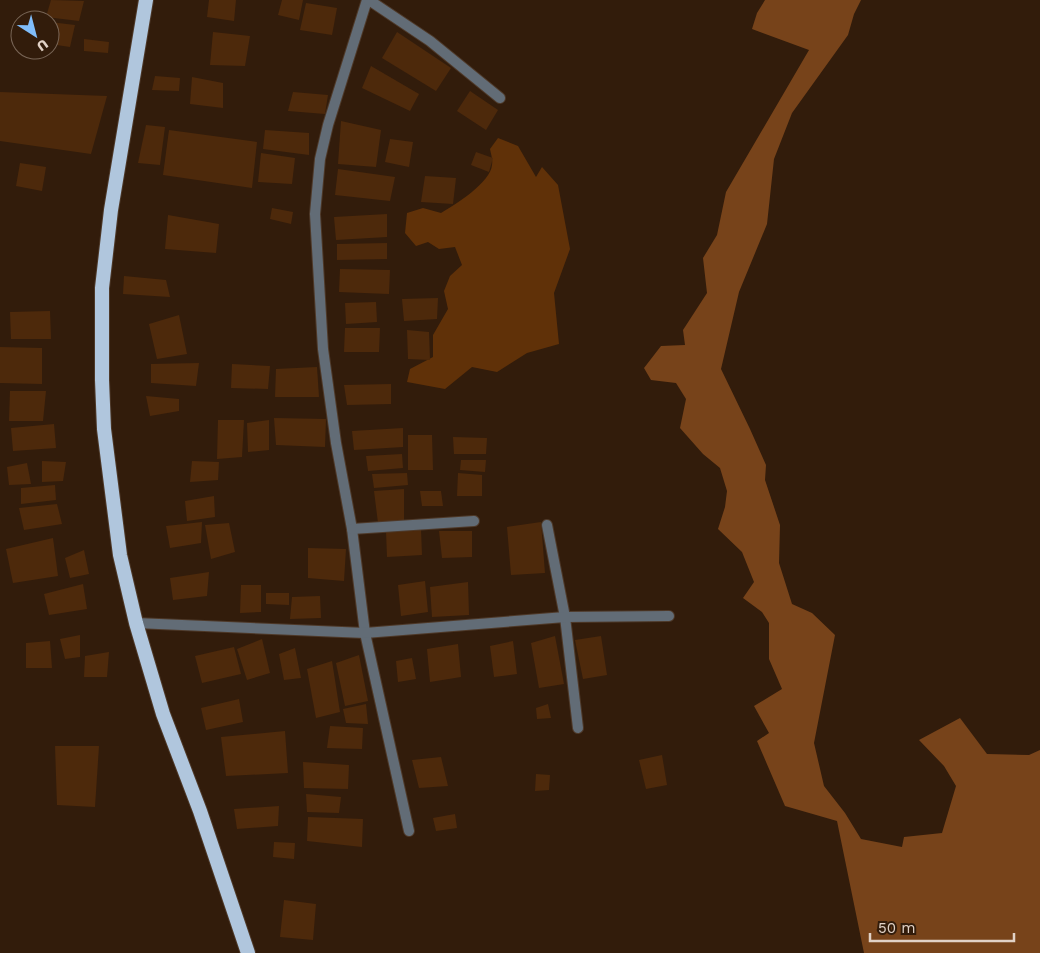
<svg xmlns="http://www.w3.org/2000/svg" width="1040" height="953" viewBox="0 0 1040 953" font-family="'Work Sans',sans-serif">
  <style>
    .green { fill: #603108 }
    .forest { fill: #77431a }
    .building { fill: #4d290b }
    .lines { fill: none; stroke-linecap: round; stroke-linejoin: round }
    .minor-casing { stroke: #4e3929; stroke-width: 12 }
    .trunk-casing { stroke: #4e3929; stroke-width: 16 }
    .minor { stroke: #626c76; stroke-width: 10 }
    .trunk { stroke: #b0c6dd; stroke-width: 14 }
  </style>
  <rect width="100%" height="100%" fill="#321c0b"/>
  <path class="green" d="M498,138L518,146L536,177L542,167L558,185L570,249L554,293L559,344L527,353L497,372L472,367L445,389L407,382L410,369L433,357V335L448,309L444,291L450,276L462,265L455,247L439,249L428,242L416,246L405,233L407,213L423,208L441,213C455,205 491,182 492,165C493,160 491,154 490,149Z"/>
  <polygon class="forest" points="765,0 861,0 854,14 848,35 792,113 774,159 767,224 739,292 721,369 750,429 766,465 765,480 780,525 779,563 792,604 812,613 835,635 814,743 824,786 845,813 861,839 902,847 904,837 942,833 956,786 944,766 919,740 960,718 987,754 1029,755 1040,750 1040,953 864,953 837,821 785,806 757,741 769,733 754,706 782,689 769,659 769,623 762,612 743,598 754,582 742,552 718,529 725,507 727,491 720,468 703,454 680,428 686,399 676,383 651,380 644,368 661,346 685,345 683,330 707,293 703,258 717,235 726,192 809,50 752,29 757,13"/>
  <g class="building">
    <polygon points="51,0 84,1 79,21 46,17"/>
    <polygon points="209,0 236,0 234,21 207,17"/>
    <polygon points="282,0 303,0 299,20 278,15"/>
    <polygon points="306,3 337,8 332,35 300,30"/>
    <polygon points="50,22 75,25 70,47 50,44"/>
    <polygon points="213,32 250,36 245,66 210,65"/>
    <polygon points="397,32 451,68 436,91 382,58"/>
    <polygon points="84,39 109,42 108,53 84,51"/>
    <polygon points="371,66 419,94 410,111 362,88"/>
    <polygon points="155,76 180,78 179,91 152,90"/>
    <polygon points="192,77 223,83 223,108 190,104"/>
    <polygon points="470,91 498,110 486,130 457,111"/>
    <polygon points="0,92 107,96 91,154 0,141"/>
    <polygon points="293,92 328,95 325,114 288,111"/>
    <polygon points="341,121 381,130 376,167 338,164"/>
    <polygon points="146,125 165,127 160,165 138,163"/>
    <polygon points="169,130 257,142 252,188 163,175"/>
    <polygon points="265,130 309,133 309,155 263,149"/>
    <polygon points="390,139 413,142 409,167 385,162"/>
    <polygon points="476,152 493,158 489,172 471,165"/>
    <polygon points="261,153 295,158 292,184 258,182"/>
    <polygon points="20,163 46,167 42,191 16,186"/>
    <polygon points="338,169 395,177 390,201 335,195"/>
    <polygon points="425,176 456,178 453,204 421,202"/>
    <polygon points="272,208 293,212 291,224 270,219"/>
    <polygon points="387,214 387,237 336,240 334,217"/>
    <polygon points="168,215 219,224 216,253 165,249"/>
    <polygon points="387,243 387,259 337,260 337,244"/>
    <polygon points="340,269 390,270 389,294 339,292"/>
    <polygon points="124,276 166,280 170,297 123,294"/>
    <polygon points="438,298 437,319 404,321 402,299"/>
    <polygon points="376,302 377,322 346,324 345,303"/>
    <polygon points="50,311 51,339 11,339 10,312"/>
    <polygon points="179,315 187,354 157,359 149,324"/>
    <polygon points="345,328 380,328 379,352 344,352"/>
    <polygon points="407,330 429,332 430,360 408,359"/>
    <polygon points="0,347 42,348 42,384 0,383"/>
    <polygon points="199,363 196,386 151,383 151,364"/>
    <polygon points="232,364 270,366 268,389 231,388"/>
    <polygon points="317,367 319,397 275,397 276,369"/>
    <polygon points="391,384 391,404 347,405 344,385"/>
    <polygon points="10,391 46,391 43,421 9,421"/>
    <polygon points="146,396 179,399 179,411 150,416"/>
    <polygon points="274,418 326,419 325,447 276,445"/>
    <polygon points="218,420 244,420 242,457 217,459"/>
    <polygon points="269,420 269,450 248,452 247,423"/>
    <polygon points="54,424 56,448 13,451 11,428"/>
    <polygon points="403,428 403,447 354,450 352,431"/>
    <polygon points="408,435 432,435 433,470 408,470"/>
    <polygon points="453,437 487,438 486,454 454,454"/>
    <polygon points="402,454 403,468 368,471 366,456"/>
    <polygon points="461,460 486,460 485,472 460,470"/>
    <polygon points="42,461 66,462 63,481 42,482"/>
    <polygon points="192,461 219,462 218,480 190,482"/>
    <polygon points="27,463 31,484 9,485 7,467"/>
    <polygon points="407,473 408,485 374,488 372,474"/>
    <polygon points="458,473 482,475 482,496 457,496"/>
    <polygon points="55,485 56,500 21,504 21,488"/>
    <polygon points="404,489 404,521 378,523 374,491"/>
    <polygon points="420,491 441,491 443,506 422,506"/>
    <polygon points="214,496 215,517 187,521 185,501"/>
    <polygon points="57,504 62,524 24,530 19,508"/>
    <polygon points="202,522 201,543 170,548 166,526"/>
    <polygon points="541,522 545,573 511,575 507,527"/>
    <polygon points="229,523 235,552 211,559 205,525"/>
    <polygon points="421,529 422,555 387,557 386,531"/>
    <polygon points="439,531 472,531 472,557 442,558"/>
    <polygon points="53,538 58,576 13,583 6,549"/>
    <polygon points="308,548 346,549 344,581 308,578"/>
    <polygon points="84,550 89,574 70,578 65,558"/>
    <polygon points="209,572 207,596 173,600 170,578"/>
    <polygon points="425,581 428,612 401,616 398,585"/>
    <polygon points="468,582 469,615 432,617 430,587"/>
    <polygon points="83,584 87,609 49,615 44,594"/>
    <polygon points="241,585 261,585 261,612 240,613"/>
    <polygon points="266,593 289,593 289,605 266,604"/>
    <polygon points="320,596 321,618 290,619 292,597"/>
    <polygon points="80,635 80,657 65,659 60,639"/>
    <polygon points="555,636 564,684 539,688 531,643"/>
    <polygon points="601,636 607,675 583,679 575,640"/>
    <polygon points="262,639 270,673 247,680 237,649"/>
    <polygon points="50,641 52,668 26,668 26,643"/>
    <polygon points="513,641 517,674 494,677 490,646"/>
    <polygon points="458,644 461,677 430,682 427,649"/>
    <polygon points="234,647 241,674 202,683 195,656"/>
    <polygon points="295,648 301,678 284,680 279,654"/>
    <polygon points="109,652 107,677 84,677 85,656"/>
    <polygon points="359,655 368,701 345,706 336,663"/>
    <polygon points="412,658 416,679 398,682 396,661"/>
    <polygon points="332,661 340,712 316,718 307,669"/>
    <polygon points="239,699 243,722 206,730 201,708"/>
    <polygon points="366,704 368,724 346,723 343,709"/>
    <polygon points="548,704 551,718 537,719 536,708"/>
    <polygon points="330,726 363,728 362,749 327,748"/>
    <polygon points="285,731 288,773 226,776 221,737"/>
    <polygon points="55,746 99,746 95,807 57,805"/>
    <polygon points="662,755 667,785 646,789 639,760"/>
    <polygon points="441,757 448,786 419,788 412,760"/>
    <polygon points="303,762 349,765 348,789 304,788"/>
    <polygon points="536,774 550,775 549,790 535,791"/>
    <polygon points="306,794 341,797 339,813 307,812"/>
    <polygon points="279,806 278,826 237,829 234,809"/>
    <polygon points="455,814 457,828 436,831 433,818"/>
    <polygon points="308,817 363,819 362,847 307,841"/>
    <polygon points="274,842 295,843 294,859 273,857"/>
    <polygon points="284,900 316,904 313,940 280,937"/>
  </g>
  <g class="lines">
    <g class="minor-casing">
      <g id="minor">
        <polyline points="367,0 328,125 320,159 315,214 323,349 336,443 352,529 365,633 409,831"/>
        <polyline points="369,0 430,41 500,98"/>
        <polyline points="547,525 565,617 578,728"/>
        <polyline points="352,529 474,521"/>
        <polyline points="136,623 365,633 565,617 669,616"/>
      </g>
    </g>
    <g class="trunk-casing">
      <polyline id="trunk" points="146,0 111,210 102,288 102,380 104,429 120,555 136,623 163,714 200,811 248,953"/>
    </g>
    <use href="#minor" class="minor"/>
    <use href="#trunk" class="trunk"/>
  </g>
  <g transform="translate(35 35) rotate(144)"><circle r="24" fill="#321c0b" stroke="#786556"/>
  <path d="M0-4L9 19L0 12L-9 19Z" fill="#80bdfa"/>
  <text y="-8" font-size="14" font-weight="bold" text-anchor="middle" fill="#e1d2c7">U</text>
  </g>
  <path d="M870 933v8h144v-8" fill="none" stroke="#e1d2c7" stroke-width="2.5"/>
  <text x="878" y="933" font-size="15" fill="#e1d2c7" stroke="#321c0b" stroke-width="4" paint-order="stroke">50 m</text>
</svg>
